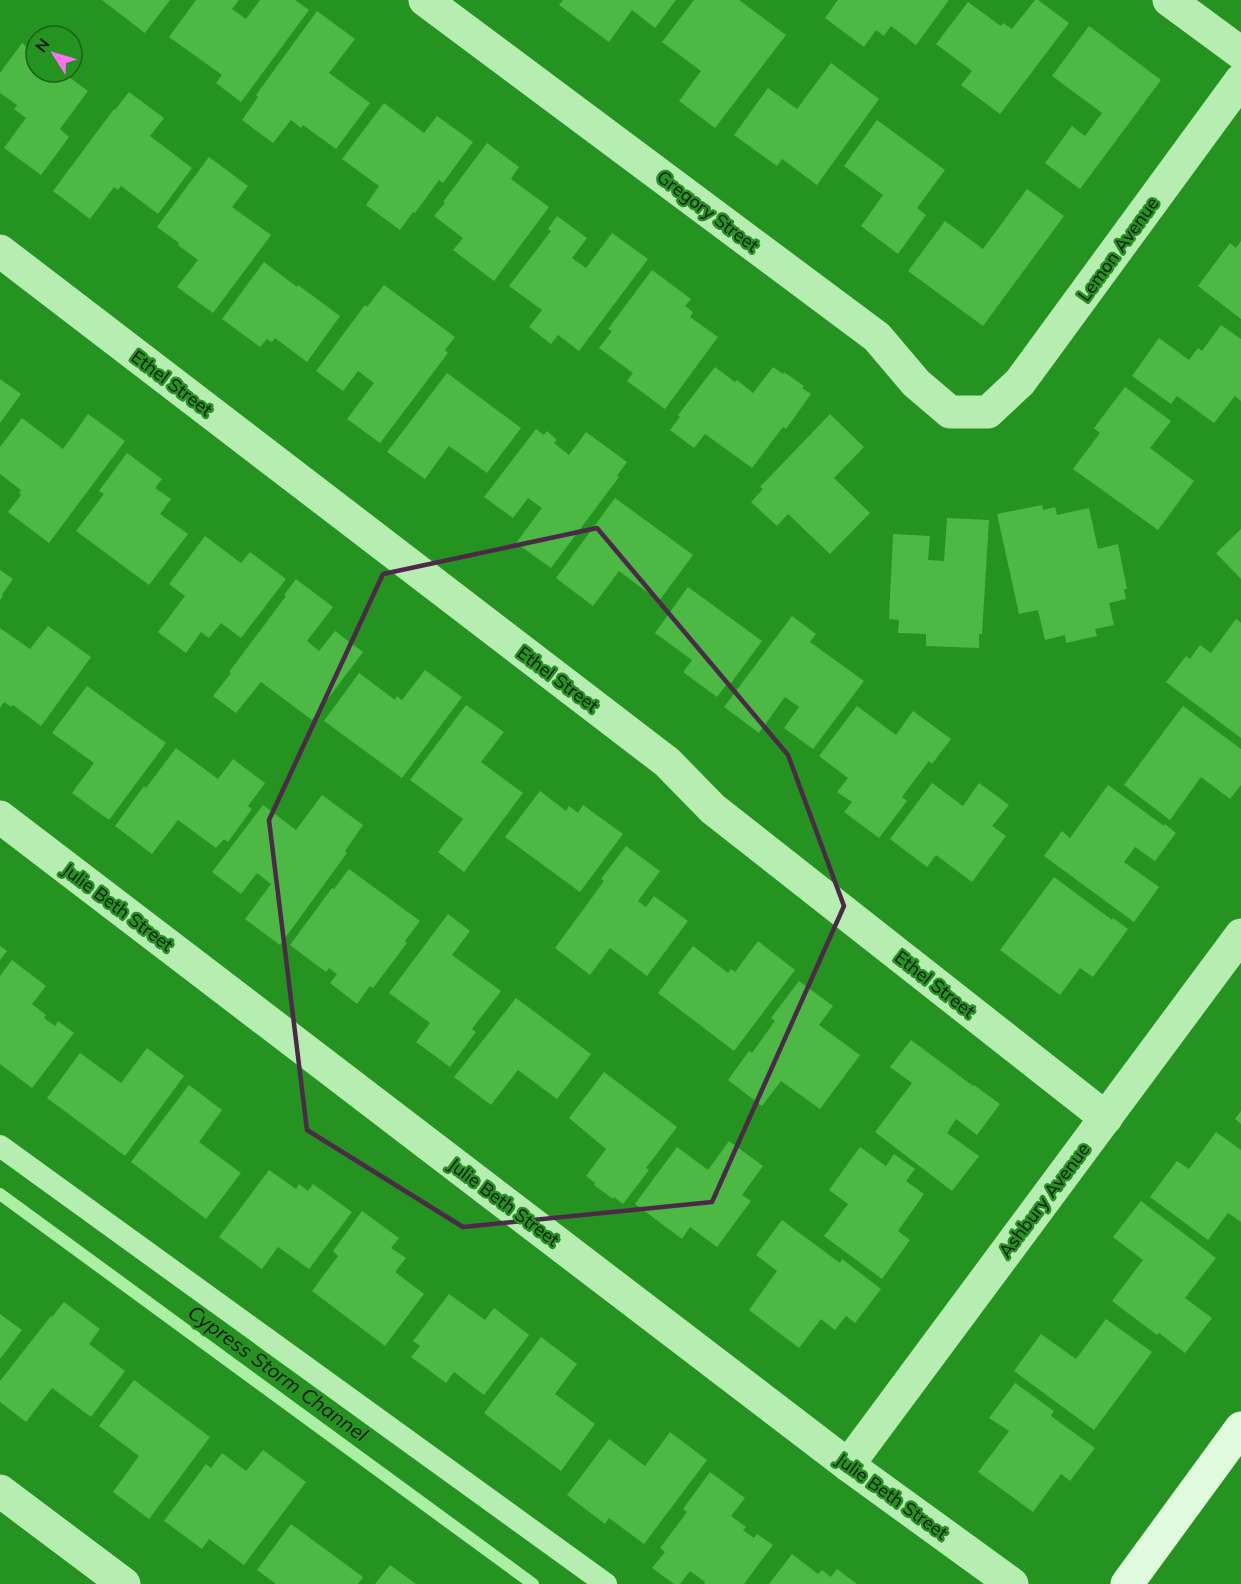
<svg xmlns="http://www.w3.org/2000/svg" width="1241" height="1584" viewBox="0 0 1241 1584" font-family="Mulish,sans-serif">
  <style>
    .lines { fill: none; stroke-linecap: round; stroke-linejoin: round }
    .stream { stroke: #abefa5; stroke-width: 12 }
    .building { fill: #4bb944 }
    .lane { stroke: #b6eeb2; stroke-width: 22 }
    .street { stroke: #b6eeb2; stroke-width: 33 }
    .secondary { stroke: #e0fade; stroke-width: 33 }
    .marked { fill: none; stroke: #4c2948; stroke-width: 4.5; stroke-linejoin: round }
    .labels { text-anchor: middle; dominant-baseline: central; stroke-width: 5; stroke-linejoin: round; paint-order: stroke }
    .street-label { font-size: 18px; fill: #111; stroke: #25931f }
    .water-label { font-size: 20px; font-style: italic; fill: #111; stroke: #25931f }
  </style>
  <rect width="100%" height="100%" fill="#25931f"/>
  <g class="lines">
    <polyline class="stream" points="0,1194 533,1584"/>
  </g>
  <g class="building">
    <polygon points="102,0 170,0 145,33"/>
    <polygon points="196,0 239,0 232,9 246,19 260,0 295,0 309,10 241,102 216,83 222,75 169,37"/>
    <polygon points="563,0 676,0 655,28 632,10 609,42 559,5"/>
    <polygon points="694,0 739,0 786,35 715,128 679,101 701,71 662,42"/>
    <polygon points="838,0 949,0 916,45 891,26 884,36 876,30 864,47 825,18"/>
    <polygon points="1035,0 1038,0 1069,23 1000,114 961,85 972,71 936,44 968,2 1001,26 1003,23 1012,29"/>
    <polygon points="317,11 355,39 329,73 370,103 336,149 303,125 301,128 291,120 273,143 242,120 258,97 256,95"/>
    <polygon points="1089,26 1161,80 1080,189 1045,163 1072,126 1085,136 1102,113 1052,76"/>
    <polygon points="22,43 36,53 36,72 62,72 88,91 60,129 69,137 41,175 4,148 26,118 14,109 17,105 0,93 0,73"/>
    <polygon points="831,63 879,99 817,185 782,159 777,166 734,135 768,88 797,109"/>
    <polygon points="129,92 164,118 150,136 192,168 158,214 121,186 118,190 114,187 90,219 53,191 114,109 115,110"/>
    <polygon points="384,103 424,133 437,116 473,142 443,183 439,180 415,213 413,212 400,230 366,205 379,186 342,159"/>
    <polygon points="877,120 945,170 917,208 926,215 898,254 861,226 883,195 844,166"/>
    <polygon points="487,143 519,167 511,179 549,207 494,281 453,250 463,238 434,216 445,203 443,202"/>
    <polygon points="209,157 248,186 232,207 271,235 213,313 177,287 198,260 178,245 179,243 157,227"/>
    <polygon points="1027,189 1064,216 983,326 908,271 945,221 983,249"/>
    <polygon points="557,216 587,238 572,258 586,268 612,233 648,259 579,351 558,335 551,344 529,327 542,310 509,286 551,231 548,229"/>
    <polygon points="1241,241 1241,319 1198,286 1230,243 1236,248"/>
    <polygon points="264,262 297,287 298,285 340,316 307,362 275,338 272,342 267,339 260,347 222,319"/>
    <polygon points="652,270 691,299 685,306 693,312 690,317 718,337 665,409 627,381 633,373 599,348 612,331 608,329"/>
    <polygon points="384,285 455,337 445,350 448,353 380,443 347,419 374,383 358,371 343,391 316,371 365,305 367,307"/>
    <polygon points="1221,325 1241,339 1241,401 1235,396 1214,423 1177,396 1171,404 1132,376 1159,338 1189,360 1198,348 1202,351"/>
    <polygon points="715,367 735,382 737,380 753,393 773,367 783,374 784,372 804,386 802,388 811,394 786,429 783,427 752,468 705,434 694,448 670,430 680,417 678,415"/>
    <polygon points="447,373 521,428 487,473 449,446 425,479 387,452"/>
    <polygon points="0,379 21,394 0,423"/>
    <polygon points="1125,387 1171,421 1150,448 1194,481 1158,530 1073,469 1100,433 1094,428"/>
    <polygon points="88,414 125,441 49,543 8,512 21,495 19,493 21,490 0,474 0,447 22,418 63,449"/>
    <polygon points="830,414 864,447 834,478 870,513 830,554 788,514 777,526 751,502 763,489 760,487"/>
    <polygon points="536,429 544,435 547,431 557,440 554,443 569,455 586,432 627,462 617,476 619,477 551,568 516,543 542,508 528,498 513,518 484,497"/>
    <polygon points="127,453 162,479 155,488 171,499 160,514 188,534 149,585 76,531 104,494 99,491"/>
    <polygon points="615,498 693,555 659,601 619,571 593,606 556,578"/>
    <polygon points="1042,505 1043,510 1055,507 1057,515 1089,508 1098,549 1118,544 1127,589 1124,589 1126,599 1109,603 1114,625 1095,629 1097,636 1066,643 1065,635 1045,640 1038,610 1019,614 997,514"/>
    <polygon points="947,518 989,520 982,634 979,634 979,648 926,646 926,634 898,633 899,620 889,619 893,534 930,536 928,560 944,561"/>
    <polygon points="1241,529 1241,579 1216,553"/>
    <polygon points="205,536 241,563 250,552 286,579 241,638 221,623 209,638 201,632 186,653 158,632 185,596 169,584"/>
    <polygon points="0,570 13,579 2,595 3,596 0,600"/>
    <polygon points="296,579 333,607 307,641 319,651 335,631 363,652 312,720 261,682 236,713 213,696 231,673 229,672 286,596 284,595"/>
    <polygon points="688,587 762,641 728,687 726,685 717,697 683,672 692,660 655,633"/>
    <polygon points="792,616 816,634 810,642 864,681 813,749 784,728 799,707 785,697 759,733 724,707"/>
    <polygon points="1236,619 1241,623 1241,738 1166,682 1186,656 1190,659 1200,645 1211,653"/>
    <polygon points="48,626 91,657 41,726 13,705 11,707 4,702 0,708 0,628 30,649"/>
    <polygon points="425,670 462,697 402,778 324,721 359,673 395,700 397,696 402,700"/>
    <polygon points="87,686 166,743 109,820 72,793 94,763 52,733"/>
    <polygon points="466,705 504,732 481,762 523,793 464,872 438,852 463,819 410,780"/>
    <polygon points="857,706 896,735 913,711 951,739 932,764 929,761 902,797 907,801 879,838 844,812 852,802 837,792 848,778 819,756"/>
    <polygon points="1183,706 1241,749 1241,785 1230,799 1201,777 1170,820 1124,785"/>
    <polygon points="176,748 218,779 233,759 265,783 248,806 252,809 228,842 224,839 216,848 178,820 152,854 115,826 144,786 146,788"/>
    <polygon points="932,783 963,806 979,783 1009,805 992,826 1006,836 972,882 936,855 927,867 890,839"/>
    <polygon points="1108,785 1164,826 1165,824 1176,833 1155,861 1135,847 1124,862 1159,887 1134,922 1044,856 1062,831 1070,838"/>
    <polygon points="540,791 566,811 569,806 578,813 583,805 623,834 580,892 505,837"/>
    <polygon points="322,795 363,825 345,851 347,853 280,945 245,919 271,884 257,873 241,894 212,872 263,805 296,830"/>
    <polygon points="626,846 660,871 638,901 646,907 654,896 688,921 647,976 610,948 590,975 555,948 604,881 601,879"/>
    <polygon points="349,869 420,921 405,941 407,943 373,988 370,986 357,1004 330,983 337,974 329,968 326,972 290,945 332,888 334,889"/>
    <polygon points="1054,877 1112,920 1113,918 1128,929 1093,977 1080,968 1060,995 1000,950"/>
    <polygon points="448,914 470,931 452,955 501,991 472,1029 476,1032 450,1067 416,1042 430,1023 389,993"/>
    <polygon points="758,941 795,970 734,1051 658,993 693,946 728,973 731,969 735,972"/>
    <polygon points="0,946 7,951 0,960"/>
    <polygon points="12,960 46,986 32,1004 46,1015 44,1018 55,1026 58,1021 74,1033 32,1088 0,1064 0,976"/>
    <polygon points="799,981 833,1006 819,1025 860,1055 820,1109 781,1081 762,1106 728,1080 749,1051 752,1053 775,1021 771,1018"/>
    <polygon points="516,998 591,1054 557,1099 518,1070 491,1105 454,1077"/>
    <polygon points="911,1040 973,1086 974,1085 1000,1104 977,1135 956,1119 947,1133 979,1156 952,1191 875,1132 912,1083 890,1067"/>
    <polygon points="147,1048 184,1076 125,1156 47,1098 80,1053 121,1083"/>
    <polygon points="604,1072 677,1127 646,1168 649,1170 623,1204 614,1197 613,1199 594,1185 595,1183 586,1176 606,1149 569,1118"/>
    <polygon points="189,1085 222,1110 199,1142 241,1173 206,1219 131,1162"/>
    <polygon points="1241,1111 1241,1124 1235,1119"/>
    <polygon points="1216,1132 1241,1150 1241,1222 1228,1213 1208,1240 1150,1197 1177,1161 1189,1169"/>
    <polygon points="729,1141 763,1166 742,1195 751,1201 717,1247 690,1227 682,1239 635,1204 677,1147 708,1170"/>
    <polygon points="860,1147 886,1166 894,1154 915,1169 906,1181 924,1194 898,1231 910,1240 882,1279 824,1236 848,1204 829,1190"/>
    <polygon points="269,1170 296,1189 299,1184 308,1191 313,1184 352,1212 309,1269 278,1247 262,1269 219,1237"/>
    <polygon points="1141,1201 1216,1258 1185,1298 1212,1318 1185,1353 1159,1333 1157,1335 1112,1301 1143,1260 1113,1237"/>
    <polygon points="362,1211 399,1238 391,1248 406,1258 395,1272 424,1294 385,1346 312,1291 338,1256 333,1251"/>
    <polygon points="782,1220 840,1263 842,1259 881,1289 855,1323 846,1316 835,1330 821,1319 799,1348 749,1310 777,1271 756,1255"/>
    <polygon points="449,1294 485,1320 494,1308 529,1335 484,1395 454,1372 446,1383 411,1357 420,1346 413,1341"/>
    <polygon points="64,1302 100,1329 89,1344 125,1371 91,1417 52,1388 26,1422 0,1402 0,1381 51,1316 52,1317"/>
    <polygon points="0,1314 22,1330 0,1359"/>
    <polygon points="1106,1319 1152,1352 1094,1430 1014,1371 1041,1334 1076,1359"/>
    <polygon points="541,1337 577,1364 555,1394 595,1424 561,1471 484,1413"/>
    <polygon points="134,1380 210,1437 149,1519 113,1492 139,1456 99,1426"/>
    <polygon points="1015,1383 1054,1411 1051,1416 1095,1448 1070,1481 1061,1474 1033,1512 978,1472 1009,1431 989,1418"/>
    <polygon points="670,1432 707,1460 644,1544 609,1518 605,1524 567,1495 609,1439 645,1466"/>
    <polygon points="263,1450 306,1482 244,1565 209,1539 202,1549 164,1521 206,1464 211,1468 222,1453 246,1471"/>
    <polygon points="710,1472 745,1498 731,1516 746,1527 743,1530 754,1538 757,1534 773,1545 744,1584 704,1584 705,1582 690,1571 680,1584 674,1584 652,1568 665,1552 660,1548 687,1512 683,1509"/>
    <polygon points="291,1524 363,1577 358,1584 276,1584 257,1570"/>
    <polygon points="792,1554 818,1574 822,1570 831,1577 837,1569 857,1584 769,1584"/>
    <polygon points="390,1565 416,1584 375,1584"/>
  </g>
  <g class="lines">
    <polyline class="lane" points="0,1146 606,1584"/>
    <g class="street">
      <polyline points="425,0 877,337 916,383 950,412 988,412 1020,382 1241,80"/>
      <polyline points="1169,0 1241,53"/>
      <polyline points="0,251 667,762 713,809 1106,1118"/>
      <polyline points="0,817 848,1465 1012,1584"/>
      <polyline points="848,1465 1241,935"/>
      <polyline points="0,1491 124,1584"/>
    </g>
    <polyline class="secondary" points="1127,1584 1241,1428"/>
  </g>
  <path class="marked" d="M597,528L788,755L844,906L712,1202L463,1227L307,1130L269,820L383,574Z"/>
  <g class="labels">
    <g class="street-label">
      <text transform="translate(708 211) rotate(37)">Gregory Street</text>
      <text transform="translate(1118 249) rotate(-54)">Lemon Avenue</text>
      <text transform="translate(172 383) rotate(37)">Ethel Street</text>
      <text transform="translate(558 679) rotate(37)">Ethel Street</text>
      <text transform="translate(118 907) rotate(37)">Julie Beth Street</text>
      <text transform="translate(935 984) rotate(38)">Ethel Street</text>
      <text transform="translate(1044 1200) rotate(-53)">Ashbury Avenue</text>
      <text transform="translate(504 1202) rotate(37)">Julie Beth Street</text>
      <text transform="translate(892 1496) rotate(36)">Julie Beth Street</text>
    </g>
    <g class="water-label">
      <text transform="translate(278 1373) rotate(36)">Cypress Storm Channel</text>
    </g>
  </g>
  <g transform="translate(54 54) rotate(307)"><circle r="28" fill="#25931f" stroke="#1d5f19" stroke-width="1.5"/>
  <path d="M0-4.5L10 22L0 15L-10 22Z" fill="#fc72ef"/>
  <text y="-9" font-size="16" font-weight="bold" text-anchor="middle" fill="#111111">N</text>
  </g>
</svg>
